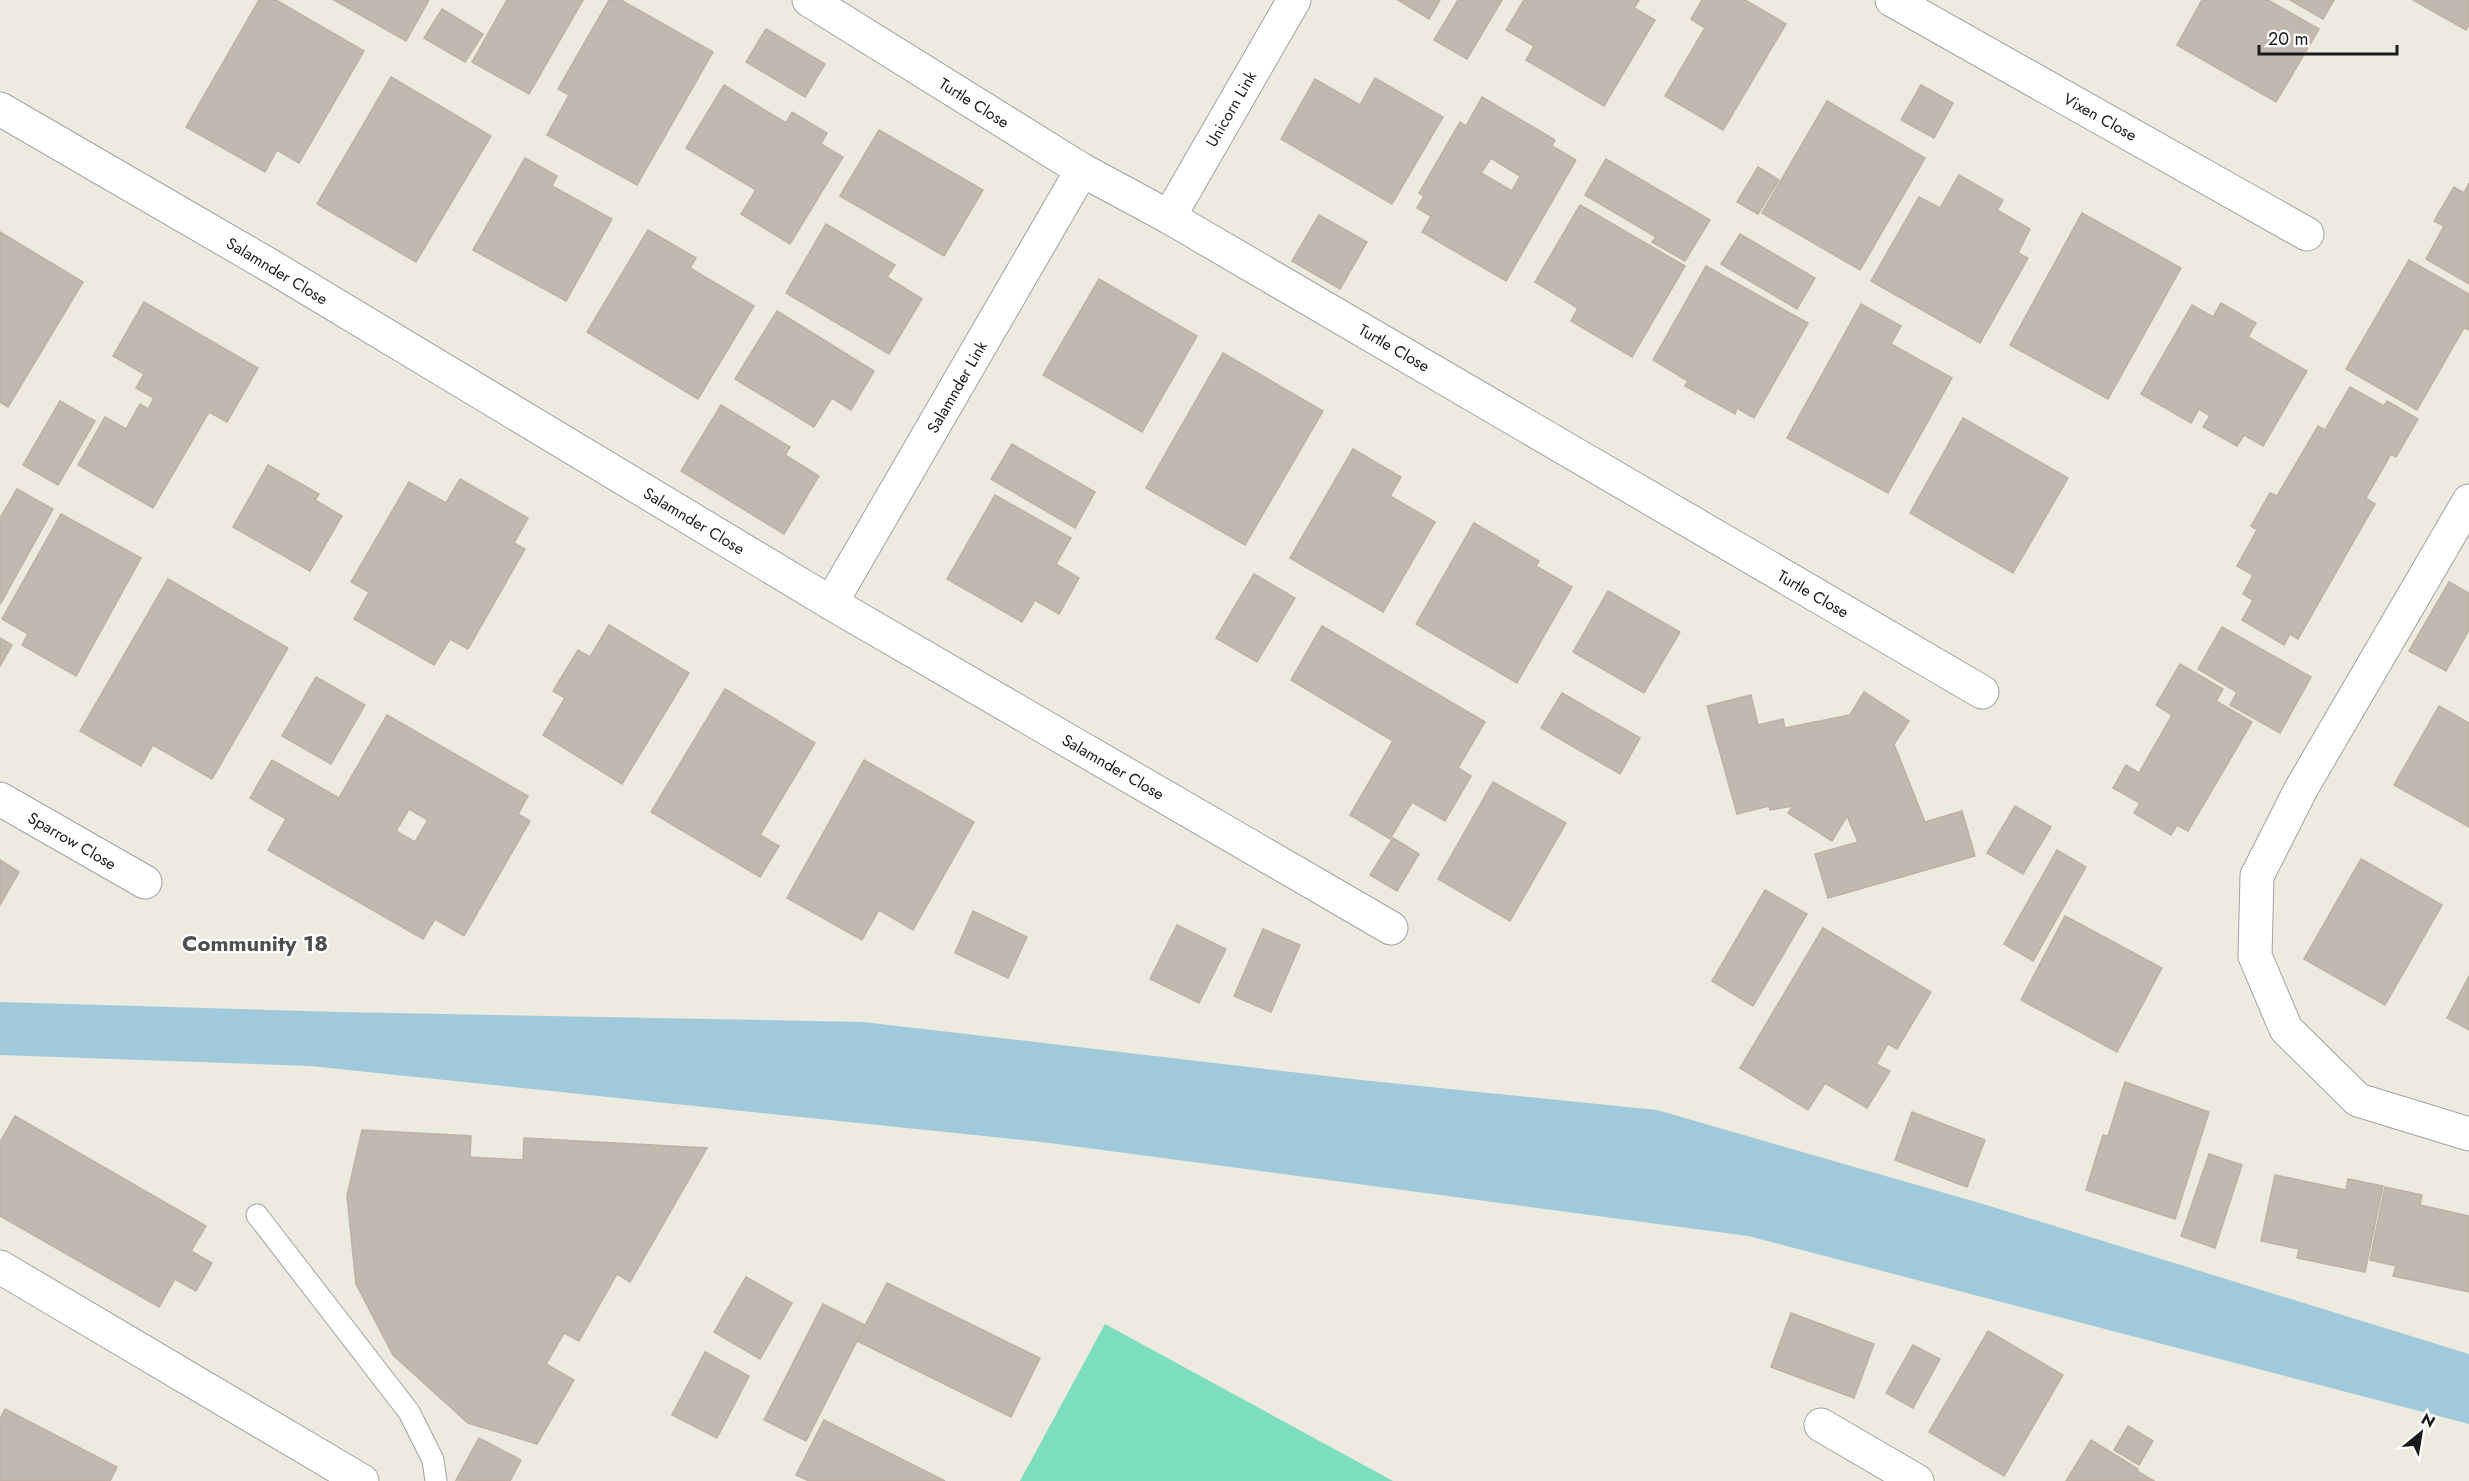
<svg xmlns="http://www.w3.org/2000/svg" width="2469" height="1481" viewBox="0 0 2469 1481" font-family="Jost,sans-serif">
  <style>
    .pitch { fill: #7dddbf }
    .water { fill: #a0cadb }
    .building { fill: #c1b8b0; stroke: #beb1a3; stroke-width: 1.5; fill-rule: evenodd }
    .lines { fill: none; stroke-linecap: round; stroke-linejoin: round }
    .lane-casing { stroke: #a2a2a2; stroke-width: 23 }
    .street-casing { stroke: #a2a2a2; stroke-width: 35 }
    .lane { stroke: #fff; stroke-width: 21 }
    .street { stroke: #fff; stroke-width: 33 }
    .labels { text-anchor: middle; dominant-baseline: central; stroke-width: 4.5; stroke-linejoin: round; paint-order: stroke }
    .street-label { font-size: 16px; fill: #1b1b1b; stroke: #fff }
    .district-label { font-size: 22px; font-weight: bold; fill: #4e4e4e; stroke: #fff }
  </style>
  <rect width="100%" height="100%" fill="#edeae0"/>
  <polygon class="pitch" points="1105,1324 1393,1481 1020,1481"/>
  <polygon class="water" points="0,1002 340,1012 863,1022 1361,1080 1657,1110 1983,1204 2469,1354 2469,1424 1748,1236 1042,1142 310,1066 0,1055"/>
  <g class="building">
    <polygon points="259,0 276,0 364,51 299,163 277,150 265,172 186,127"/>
    <polygon points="334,0 429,0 406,41"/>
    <polygon points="507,0 583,0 529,94 472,62"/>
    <polygon points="609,0 621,0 713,52 637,185 547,135 569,95 558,89"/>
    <polygon points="1398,0 1440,0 1429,19"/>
    <polygon points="1458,0 1502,0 1467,59 1434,40"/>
    <polygon points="1524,0 1639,0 1634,8 1655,20 1604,106 1526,60 1534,46 1506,30"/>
    <polygon points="1702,0 1745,0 1786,24 1723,130 1665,96 1705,28 1691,19"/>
    <polygon points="2202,0 2268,0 2319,29 2276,102 2177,45"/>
    <polygon points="2290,0 2334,0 2323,19"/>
    <polygon points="2413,0 2469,0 2469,25 2466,30"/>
    <polygon points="442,9 483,34 465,62 424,38"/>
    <polygon points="766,29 825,64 805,97 746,62"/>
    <polygon points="391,77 491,136 416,262 317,204"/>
    <polygon points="1375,78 1443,117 1392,204 1281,139 1315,79 1360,105"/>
    <polygon points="724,85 786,123 792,112 827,133 821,144 843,157 790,244 741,214 756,190 686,148"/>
    <polygon points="1921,85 1953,103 1934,138 1901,120"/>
    <path d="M1482,97L1555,140L1552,146L1576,160L1506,281L1422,232L1431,216L1417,208L1424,196L1419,193L1460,122L1466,126ZM1491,158L1520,176L1512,191L1481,173Z"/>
    <polygon points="1827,101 1925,158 1860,270 1762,213"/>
    <polygon points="879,130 983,190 944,256 840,196"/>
    <polygon points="525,158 557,176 552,186 612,219 566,301 473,250"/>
    <polygon points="1606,159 1710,220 1685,261 1652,242 1656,237 1585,195"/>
    <polygon points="1758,167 1779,180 1758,214 1737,202"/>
    <polygon points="1959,175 2003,200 1997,210 2030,229 2018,253 2028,258 1980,343 1871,281 1919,197 1940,208"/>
    <polygon points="2469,183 2469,284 2426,259 2444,226 2434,221 2454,187 2464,193"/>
    <polygon points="1580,205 1685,266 1632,357 1571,321 1578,308 1535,282"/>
    <polygon points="2082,213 2181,268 2108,399 2010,345"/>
    <polygon points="1319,215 1367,242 1340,289 1292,261"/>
    <polygon points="826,224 895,265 887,277 922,299 889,354 786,293"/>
    <polygon points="648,230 696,258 690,268 754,306 698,399 587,332"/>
    <polygon points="0,232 83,282 8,407 0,402"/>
    <polygon points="1740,234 1815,278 1797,309 1721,264"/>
    <polygon points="2409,260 2469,294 2469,330 2464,328 2417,410 2346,369"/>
    <polygon points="1706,266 1808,323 1754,418 1737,408 1735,414 1685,386 1688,381 1653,360"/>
    <polygon points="1099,279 1197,336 1142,432 1043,375"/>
    <polygon points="144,302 258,368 227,422 209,412 153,508 78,465 105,417 126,429 140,404 148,409 154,398 136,388 144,374 113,356"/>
    <polygon points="2221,303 2256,323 2248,337 2307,371 2263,446 2244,435 2237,446 2203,427 2210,416 2199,409 2191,423 2141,394 2192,305 2213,317"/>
    <polygon points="1861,304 1901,326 1891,344 1952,378 1888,493 1787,438"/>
    <polygon points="777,311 874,371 851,410 832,398 814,427 735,379"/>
    <polygon points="1223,353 1323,411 1245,545 1146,488"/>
    <polygon points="2350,387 2384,406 2387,401 2418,419 2396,457 2391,454 2366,498 2375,504 2298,639 2290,634 2284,645 2242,620 2253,600 2243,594 2253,575 2237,566 2257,530 2251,526 2270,493 2277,496 2318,426 2325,430"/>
    <polygon points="60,401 95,421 58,485 23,465"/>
    <polygon points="721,405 790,447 785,455 819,476 784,534 681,471"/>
    <polygon points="1963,418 2068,478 2013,573 1910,513"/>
    <polygon points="1012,444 1095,492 1075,528 991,479"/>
    <polygon points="1353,449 1401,477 1390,496 1435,522 1383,612 1290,558"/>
    <polygon points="268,465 319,494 315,500 342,516 310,571 233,527"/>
    <polygon points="460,479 528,518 514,543 525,549 468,649 450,639 434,665 354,619 369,592 351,582 409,482 446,503"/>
    <polygon points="17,489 53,509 1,603 0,518"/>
    <polygon points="995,495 1071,538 1056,564 1079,578 1059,614 1035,600 1022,622 947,579"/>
    <polygon points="61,514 141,558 76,676 22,645 28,634 2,619"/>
    <polygon points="1474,523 1539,561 1536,566 1572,587 1517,683 1416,624"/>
    <polygon points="1254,574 1295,598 1257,662 1216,638"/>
    <polygon points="168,579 288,648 212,779 153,745 141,766 80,731"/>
    <polygon points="2449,582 2469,593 2469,630 2446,671 2409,651"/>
    <polygon points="1608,591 1680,632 1644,693 1573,652"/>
    <polygon points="609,625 689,673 622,784 543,735 565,698 553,691 578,650 590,657"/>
    <polygon points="1322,626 1485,722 1458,768 1471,776 1445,821 1412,802 1390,839 1350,815 1393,741 1291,680"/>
    <polygon points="2222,627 2311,677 2280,733 2230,705 2237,692 2198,669"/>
    <polygon points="0,638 12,645 0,666"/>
    <polygon points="2180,664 2223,689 2216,701 2252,722 2188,831 2177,825 2171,835 2134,813 2140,803 2113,788 2126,765 2139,773 2172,715 2156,705"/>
    <polygon points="316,677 365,705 331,764 282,736"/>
    <polygon points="725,689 815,743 760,835 779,846 760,877 651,812"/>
    <polygon points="1864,692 1909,721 1894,744 1925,822 1962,811 1975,856 1828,898 1815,854 1858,842 1847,816 1832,841 1788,813 1793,806 1770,810 1769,806 1737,814 1707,706 1751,695 1758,725 1783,719 1785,728 1850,715"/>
    <polygon points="1562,693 1640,738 1620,774 1541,728"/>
    <polygon points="2439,706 2469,723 2469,827 2394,785"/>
    <path d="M387,715L528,796L518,814L530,821L464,936L435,919L423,939L268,850L286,819L250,798L272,760L339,798ZM409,809L428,820L415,842L396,831Z"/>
    <polygon points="864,760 974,822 913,930 879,910 862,940 787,898"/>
    <polygon points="1493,782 1566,823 1510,921 1438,879"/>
    <polygon points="2015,806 2051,827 2023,874 1987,853"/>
    <polygon points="1393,838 1419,854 1397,891 1370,875"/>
    <polygon points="2057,850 2086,867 2033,961 2004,944"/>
    <polygon points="2361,859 2442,905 2385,1005 2304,959"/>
    <polygon points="0,860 19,872 0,905"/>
    <polygon points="1765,890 1807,914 1753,1006 1712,981"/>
    <polygon points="973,911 1027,937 1008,978 955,953"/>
    <polygon points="2065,916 2162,968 2117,1052 2021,1000"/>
    <polygon points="1177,925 1226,949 1199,1003 1150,979"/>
    <polygon points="1823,928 1931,992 1897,1049 1888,1044 1876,1064 1890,1071 1867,1108 1825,1083 1808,1110 1740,1068"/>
    <polygon points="1263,929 1300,945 1271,1012 1234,996"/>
    <polygon points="2469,976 2469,1030 2447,1018"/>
    <polygon points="2125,1082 2209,1112 2175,1219 2086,1190 2103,1135 2108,1136"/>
    <polygon points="1912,1112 1985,1140 1967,1187 1895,1160"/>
    <polygon points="15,1116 206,1226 191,1251 212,1263 196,1291 175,1279 159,1307 0,1216 0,1142"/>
    <polygon points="362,1130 471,1136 470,1157 523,1160 524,1138 707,1148 630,1282 617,1274 579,1341 564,1333 546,1364 574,1380 537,1444 468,1423 393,1355 356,1284 347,1196"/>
    <polygon points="2209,1154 2242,1165 2215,1248 2181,1236"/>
    <polygon points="2275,1175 2346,1190 2348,1179 2383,1186 2365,1272 2297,1258 2299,1249 2261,1241"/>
    <polygon points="2385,1187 2422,1195 2420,1205 2469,1216 2469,1292 2393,1276 2396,1266 2370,1260"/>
    <polygon points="746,1277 792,1303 760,1359 714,1332"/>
    <polygon points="887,1283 1040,1358 1011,1417 857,1341"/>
    <polygon points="823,1304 865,1325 806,1441 764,1420"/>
    <polygon points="1791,1313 1874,1344 1854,1398 1771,1367"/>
    <polygon points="1988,1331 2063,1375 2004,1476 1929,1432"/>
    <polygon points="1913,1345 1940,1359 1913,1408 1886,1393"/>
    <polygon points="705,1352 749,1376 717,1438 672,1415"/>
    <polygon points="5,1409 117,1467 110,1481 0,1481 0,1419"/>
    <polygon points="824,1420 945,1481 809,1481 796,1475"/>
    <polygon points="2128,1426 2153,1441 2139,1465 2114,1450"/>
    <polygon points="479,1438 521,1460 510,1481 456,1480"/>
    <polygon points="2091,1440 2138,1469 2137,1471 2154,1481 2066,1481"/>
  </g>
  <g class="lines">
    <g class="lane-casing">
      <polyline id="lane" points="257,1215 409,1412 433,1460 436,1481"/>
    </g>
    <g class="street-casing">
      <g id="street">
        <polyline points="809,0 1082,170 1169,217 1982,692"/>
        <polyline points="1892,0 2307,234"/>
        <polyline points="0,109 274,268 831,603 1391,928"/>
        <polyline points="1169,217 1294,0"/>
        <polyline points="2469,501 2301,789 2257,876 2255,956 2286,1029 2358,1100 2469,1134"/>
        <polyline points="831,603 1082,170"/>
        <polyline points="0,799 145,882"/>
        <polyline points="0,1267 362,1481"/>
        <polyline points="1821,1425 1917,1481"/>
      </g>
    </g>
    <use href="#lane" class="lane"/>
    <use href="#street" class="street"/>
  </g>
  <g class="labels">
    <g class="street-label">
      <text transform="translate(974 103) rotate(32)">Turtle Close</text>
      <text transform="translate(1231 109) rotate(-60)">Unicorn Link</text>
      <text transform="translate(2100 117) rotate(29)">Vixen Close</text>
      <text transform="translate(277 271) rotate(31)">Salamnder Close</text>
      <text transform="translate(1394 348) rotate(30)">Turtle Close</text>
      <text transform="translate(957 387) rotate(-60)">Salamnder Link</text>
      <text transform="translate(694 521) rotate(31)">Salamnder Close</text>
      <text transform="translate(1813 594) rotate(30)">Turtle Close</text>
      <text transform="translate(1113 767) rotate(30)">Salamnder Close</text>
      <text transform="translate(72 841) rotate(30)">Sparrow Close</text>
    </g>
    <g class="district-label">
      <text x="255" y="943">Community 18</text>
    </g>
  </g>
  <g transform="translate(2421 1433) rotate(30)" stroke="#ffffff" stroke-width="4.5" paint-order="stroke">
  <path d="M0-4.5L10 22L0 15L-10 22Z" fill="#1b1b1b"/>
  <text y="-9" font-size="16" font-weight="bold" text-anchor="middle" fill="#1b1b1b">N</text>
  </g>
  <path d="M2259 45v9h138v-9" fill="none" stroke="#1b1b1b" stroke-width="3"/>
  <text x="2268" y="45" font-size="18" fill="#1b1b1b" stroke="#ffffff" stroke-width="4.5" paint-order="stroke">20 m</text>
</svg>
